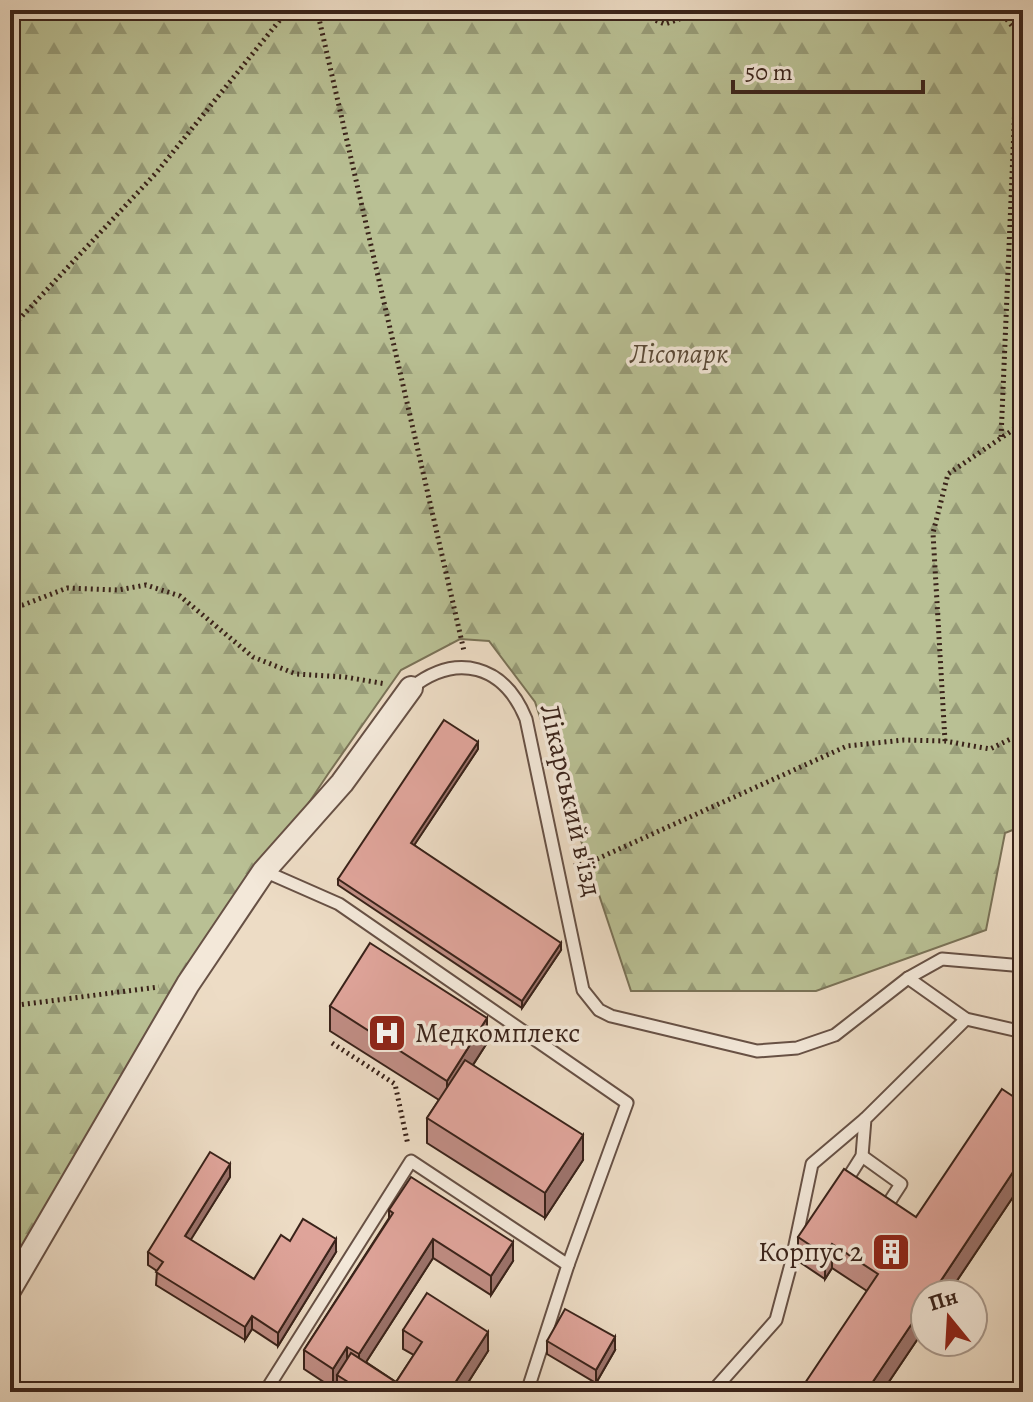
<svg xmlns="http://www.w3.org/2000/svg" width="1033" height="1402" viewBox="0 0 1033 1402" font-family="Alegreya,serif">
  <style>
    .forest { fill: url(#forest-firs); stroke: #7a7257; stroke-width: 2 }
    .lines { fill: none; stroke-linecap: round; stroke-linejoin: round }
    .service-casing { stroke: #675145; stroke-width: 15 }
    .minor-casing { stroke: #675145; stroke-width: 26 }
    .path { stroke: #3a231a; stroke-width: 5; stroke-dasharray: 2 4; stroke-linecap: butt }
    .service { stroke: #f3e8d9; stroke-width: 11 }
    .minor { stroke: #f3e8d9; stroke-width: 22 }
    .wall { fill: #c08d84; stroke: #3a231a; stroke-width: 2 }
    .shaded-wall { fill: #9c736c; stroke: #3a231a; stroke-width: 2 }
    .building { fill: #dfa49a; stroke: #3a231a; stroke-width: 2 }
    .labels { text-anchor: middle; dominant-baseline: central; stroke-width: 7; stroke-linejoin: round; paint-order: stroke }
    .park-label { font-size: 28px; font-style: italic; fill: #5a4a38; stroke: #f3e8d9 }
    .street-label { font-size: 28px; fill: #3a231a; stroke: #f3e8d9 }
    .poi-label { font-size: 28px; fill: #3a231a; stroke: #f3e8d9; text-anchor: start }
  </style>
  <defs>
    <pattern id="forest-firs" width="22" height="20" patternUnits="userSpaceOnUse" patternTransform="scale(2)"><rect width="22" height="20" fill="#b9c094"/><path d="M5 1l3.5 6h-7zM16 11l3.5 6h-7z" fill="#979c78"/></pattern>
  </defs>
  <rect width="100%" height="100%" fill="#eddcc5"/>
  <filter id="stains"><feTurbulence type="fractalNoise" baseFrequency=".0025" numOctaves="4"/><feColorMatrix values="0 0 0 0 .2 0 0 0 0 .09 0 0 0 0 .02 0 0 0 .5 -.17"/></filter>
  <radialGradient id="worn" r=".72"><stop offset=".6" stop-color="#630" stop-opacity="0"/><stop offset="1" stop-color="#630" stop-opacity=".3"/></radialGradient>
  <polygon class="forest" points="10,10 1023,10 1023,826 1005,833 986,930 816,991 631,991 535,702 489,641 460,639 401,670 328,774 188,984 10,1281"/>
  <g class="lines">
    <g class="service-casing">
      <g id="service">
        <path d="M411,688C457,652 504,665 526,719L583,990L599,1010L611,1016L757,1051L797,1048L835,1035L908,978L942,959L1023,966"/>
        <polyline points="264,871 339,904 627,1103 568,1265"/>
        <polyline points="908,978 966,1019 1023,1032"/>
        <polyline points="862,1156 901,1184 888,1204"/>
        <polyline points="843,1186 862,1156 865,1119 966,1019"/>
        <polyline points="265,1392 411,1161 568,1265 527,1392"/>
        <polyline points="712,1392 776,1320 791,1264 812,1164 865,1119"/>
      </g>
    </g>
    <g class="minor-casing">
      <polyline id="minor" points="10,1289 188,984 264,871 342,783 411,688"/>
    </g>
    <g class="path">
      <polyline points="317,10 464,651"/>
      <polyline points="643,10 645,16 665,24 705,10"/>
      <polyline points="999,10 1018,33 1001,438"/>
      <polyline points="10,329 156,173 288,10"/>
      <polyline points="10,606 23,605 67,588 118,590 146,585 180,596 253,657 296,674 345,677 386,684"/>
      <polyline points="945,741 933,533 948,474 1023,423"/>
      <polyline points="574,866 597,859 847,746 904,740 945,741 990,749 1023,733"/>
      <polyline points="10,1006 159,987"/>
      <polyline points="332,1043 395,1084 408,1145"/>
      <polyline points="1008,1392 1023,1372"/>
    </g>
    <use href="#service" class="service"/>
    <use href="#minor" class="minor"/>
  </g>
  <g class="wall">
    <polygon points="478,749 414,845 561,950 522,1008 338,885 338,879"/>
    <polygon points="330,1006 487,1043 473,1065 583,1160 545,1218 427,1143 427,1118 439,1100 330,1031"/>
    <polygon points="1023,1103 1023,1182 948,1294 925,1294 925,1328 882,1392 867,1291 832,1268 825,1279 798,1261 798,1237 916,1217"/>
    <polygon points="230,1177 190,1240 254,1279 290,1241 336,1252 278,1346 252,1329 245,1340 156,1285 157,1271 148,1265 148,1252"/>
    <polygon points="389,1210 513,1261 491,1295 433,1258 366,1362 396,1382 414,1355 403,1349 403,1330 488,1351 462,1392 337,1392 337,1382 333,1388 304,1369 304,1350 389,1218"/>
    <polygon points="547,1341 615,1350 596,1383 547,1354"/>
  </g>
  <g class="shaded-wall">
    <polygon points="478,742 478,749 411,850 411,843"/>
    <polygon points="561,943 561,950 522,1008 522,1001"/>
    <polygon points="487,1018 487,1043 447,1105 447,1081"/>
    <polygon points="583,1135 583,1160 545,1218 545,1193"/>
    <polygon points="1023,1157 1023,1182 948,1294 932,1294"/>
    <polygon points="230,1164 230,1177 185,1249 185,1236"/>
    <polygon points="336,1239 336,1252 278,1346 278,1333"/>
    <polygon points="433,1239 433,1258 359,1373 359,1354"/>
    <polygon points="513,1242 513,1261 491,1295 491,1276"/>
    <polygon points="832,1244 832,1268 825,1279 825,1255"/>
    <polygon points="925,1304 925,1328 882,1392 866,1392"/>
    <polygon points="252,1316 252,1329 245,1340 245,1327"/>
    <polygon points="488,1332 488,1351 462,1392 449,1392"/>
    <polygon points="615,1337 615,1350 596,1383 596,1370"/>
    <polygon points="347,1347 347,1366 337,1375 337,1382 333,1388 333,1369"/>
  </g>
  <g class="building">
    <polygon points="444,720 478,742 411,843 561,943 522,1001 338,879"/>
    <polygon points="370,943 487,1018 447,1081 330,1006"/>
    <polygon points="465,1060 583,1135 545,1193 427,1118"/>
    <polygon points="1002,1089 1023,1103 1023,1157 932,1294 925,1294 925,1304 866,1392 799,1392 878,1274 832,1244 825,1255 798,1237 844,1169 916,1217"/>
    <polygon points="210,1152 230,1164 185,1236 254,1279 281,1235 290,1241 303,1219 336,1239 278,1333 252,1316 245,1327 156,1272 163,1262 148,1252"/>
    <polygon points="411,1177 513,1242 491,1276 433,1239 359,1354 347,1347 333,1369 304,1350 393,1213 389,1210"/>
    <polygon points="427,1293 488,1332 449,1392 364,1392 337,1375 351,1353 396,1382 422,1342 403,1330"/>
    <polygon points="565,1309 615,1337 596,1370 547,1341"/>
  </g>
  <defs>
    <g id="hospital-square" transform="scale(2)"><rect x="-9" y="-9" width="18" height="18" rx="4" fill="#8f2418" stroke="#f3e8d9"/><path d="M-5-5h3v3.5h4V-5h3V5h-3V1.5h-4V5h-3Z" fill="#fff"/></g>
    <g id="building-square" transform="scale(2)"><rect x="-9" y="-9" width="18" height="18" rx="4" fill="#8f2418" stroke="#f3e8d9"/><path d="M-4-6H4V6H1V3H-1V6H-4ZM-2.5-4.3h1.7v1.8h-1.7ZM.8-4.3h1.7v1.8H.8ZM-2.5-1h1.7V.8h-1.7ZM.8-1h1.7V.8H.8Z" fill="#fff"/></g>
  </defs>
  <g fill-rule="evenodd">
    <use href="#hospital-square" x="387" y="1033"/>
    <use href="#building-square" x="891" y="1252"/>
  </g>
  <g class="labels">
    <g class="park-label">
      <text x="679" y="354">Лісопарк</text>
    </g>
    <g class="street-label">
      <text transform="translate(571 800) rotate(77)">Лікарський в'їзд</text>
    </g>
    <g class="poi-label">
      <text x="415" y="1033">Медкомплекс</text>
      <text x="863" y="1252" text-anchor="end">Корпус 2</text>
    </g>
  </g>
  <rect width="1033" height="1402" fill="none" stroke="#eddcc5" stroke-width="40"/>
  <rect x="12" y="12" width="1009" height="1378" fill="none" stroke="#3a231a" stroke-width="4"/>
  <rect x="20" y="20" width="993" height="1362" fill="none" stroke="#3a231a" stroke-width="2"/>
  <g transform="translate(949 1318) rotate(342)"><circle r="38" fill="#f3e8d9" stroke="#a9998d" stroke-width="2"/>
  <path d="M0-6L14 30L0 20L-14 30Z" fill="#8f2418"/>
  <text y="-12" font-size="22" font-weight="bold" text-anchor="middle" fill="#3a231a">Пн</text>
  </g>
  <path d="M733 80v12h190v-12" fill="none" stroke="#3a231a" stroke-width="4"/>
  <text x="745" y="80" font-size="24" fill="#3a231a" stroke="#f3e8d9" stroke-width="6" paint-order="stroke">50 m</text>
  <rect width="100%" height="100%" filter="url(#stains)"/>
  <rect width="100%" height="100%" fill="url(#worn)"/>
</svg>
